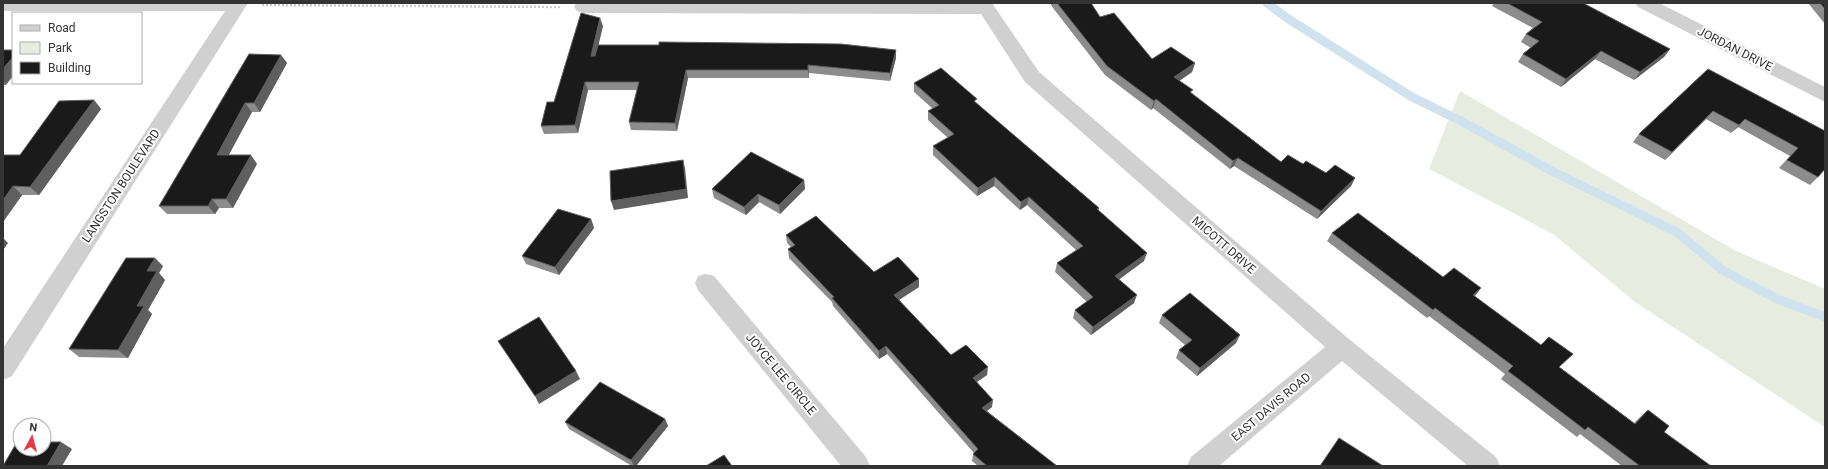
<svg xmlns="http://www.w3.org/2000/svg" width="1828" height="469" viewBox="0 0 1828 469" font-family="Roboto,sans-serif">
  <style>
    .green { fill: #e6ecdf }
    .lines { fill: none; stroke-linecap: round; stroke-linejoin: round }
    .stream { stroke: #cfe2ee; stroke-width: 9 }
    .path { stroke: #cdcdcd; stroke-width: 2.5; stroke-dasharray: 2 2; stroke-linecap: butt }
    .street { fill: #d0d0d0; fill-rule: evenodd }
    .wall { fill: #8c8c8c }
    .shaded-wall { fill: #5f5f5f }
    .building { fill: #1a1a1a; stroke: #5f5f5f }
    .labels { text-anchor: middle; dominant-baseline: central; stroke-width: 4; stroke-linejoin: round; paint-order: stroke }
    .street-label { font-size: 12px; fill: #333; stroke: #fff }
  </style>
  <rect width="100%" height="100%" fill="#fff"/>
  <polygon class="green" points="1460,91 1736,251 1825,289 1825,427 1635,302 1553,234 1429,169"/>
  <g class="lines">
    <polyline class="stream" points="1267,3 1287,18 1412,97 1463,122 1550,170 1678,233 1722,270 1777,299 1825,317"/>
    <polyline class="path" points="262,5 561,7"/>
    <g class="street">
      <polygon points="3,3 248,3 12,376 3,380 3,348 225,11 3,11"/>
      <polygon points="576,3 992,3 1039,72 1350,340 1496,457 1500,466 1468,466 1342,361 1219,466 1187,466 1191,457 1325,347 1025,82 981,14 583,13 577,11 574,7"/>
      <polygon points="1635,3 1659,3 1825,87 1825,102 1638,7"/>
      <polygon points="706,274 714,276 866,457 870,466 841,466 698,290 695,283 698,276"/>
    </g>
  </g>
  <g class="wall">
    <polygon points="1050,3 1091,3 1100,17 1152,59 1195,63 1192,72 1179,81 1192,94 1281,162 1303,164 1326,173 1355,178 1351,186 1317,219 1234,166 1230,169 1153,108 1151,110 1105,75 1053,8"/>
    <polygon points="1494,3 1583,3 1670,49 1664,57 1634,80 1595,59 1561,87 1518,62 1523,54 1531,48 1521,42 1526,34 1533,28 1492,6"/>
    <polygon points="1808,3 1825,3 1825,24"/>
    <polygon points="603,26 598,45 896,50 896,58 890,81 809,73 809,78 688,78 677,131 631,130 629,122 637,90 588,90 578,133 544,134 541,126 554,102"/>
    <polygon points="3,50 6,85 3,85"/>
    <polygon points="281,55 287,63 260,112 252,112 228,155 257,164 233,208 219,208 215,214 167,214 159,206"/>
    <polygon points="1708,69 1825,131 1818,177 1810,185 1779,168 1790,156 1738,127 1731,133 1706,119 1665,160 1633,142 1639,134"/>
    <polygon points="914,83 976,103 1099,208 1099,211 1144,261 1119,279 1134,303 1091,335 1073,318 1075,310 1087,302 1055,272 1057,263 1076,250 1027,205 1020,210 994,186 977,196 933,155 933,146 948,138 928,120 928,111 933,109 914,92"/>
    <polygon points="94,100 101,109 39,195 22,195 3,222 3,155 20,155"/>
    <polygon points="804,180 805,189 780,214 759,202 746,215 714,198 712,189"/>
    <polygon points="591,219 594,228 559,275 526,264 522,256"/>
    <polygon points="1332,233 1443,277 1475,296 1559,367 1634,423 1639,418 1648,410 1664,432 1711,466 1622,466 1580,434 1577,437 1501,379 1505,374 1429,316 1427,318 1327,241"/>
    <polygon points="786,235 874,272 919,279 919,287 899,300 951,355 987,375 977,382 992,407 987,411 1057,466 978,466 972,461 973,454 974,453 887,354 879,359 833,306 832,302 789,258 788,249 791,247 787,243"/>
    <polygon points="163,266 159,273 165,280 148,310 152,314 128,358 79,357 69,349"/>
    <polygon points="1162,315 1236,343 1197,376 1176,358 1179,350 1185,345 1159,323"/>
    <polygon points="665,419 668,426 636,466 632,466 569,429 565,422"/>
  </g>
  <g class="shaded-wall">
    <polygon points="600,18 603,26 594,64 591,56"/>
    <polygon points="1670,49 1664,57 1634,80 1640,72"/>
    <polygon points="896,50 896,58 890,81 890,73"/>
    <polygon points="1601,51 1595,59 1561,87 1566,79"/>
    <polygon points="281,55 287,63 260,112 254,103"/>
    <polygon points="13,57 13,76 6,85 3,81 3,69"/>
    <polygon points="1195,63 1192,72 1172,86 1174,77"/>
    <polygon points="808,65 809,73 809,78 808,70"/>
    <polygon points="686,70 688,78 677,131 675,123"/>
    <polygon points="585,82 588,90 578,133 575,125"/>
    <polygon points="1156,99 1153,108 1151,110 1154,101"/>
    <polygon points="94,100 101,109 39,195 30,187"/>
    <polygon points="245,103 252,112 224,164 217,155"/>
    <polygon points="1713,111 1706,119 1665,160 1672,152"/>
    <polygon points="1745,119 1738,127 1731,133"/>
    <polygon points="251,155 257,164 233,208 226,199"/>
    <polygon points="1238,158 1234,166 1230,169 1233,161"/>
    <polygon points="683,160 685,168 688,198 614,210 611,201"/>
    <polygon points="995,177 994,186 977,196 978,188"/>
    <polygon points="1355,178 1351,186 1317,219 1321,211"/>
    <polygon points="804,180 805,189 780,214 779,205"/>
    <polygon points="13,186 22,195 3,222 3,200"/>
    <polygon points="758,194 759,202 746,215 744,207"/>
    <polygon points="1029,197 1027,205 1020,210 1021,202"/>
    <polygon points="212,199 219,208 215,214 208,206"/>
    <polygon points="591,219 594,228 559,275 555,267"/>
    <polygon points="3,238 8,243 3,250"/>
    <polygon points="1147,253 1144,261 1113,284 1115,276"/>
    <polygon points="155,258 163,266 159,273 165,280 148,310 152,314 128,358 118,350 137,306 147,271"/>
    <polygon points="919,279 919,287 894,303 894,295"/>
    <polygon points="1481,288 1475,296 1473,295"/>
    <polygon points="1137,295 1134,303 1091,335 1093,327"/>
    <polygon points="1435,308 1429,316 1427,318 1433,310"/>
    <polygon points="1240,335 1236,343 1197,376 1200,368"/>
    <polygon points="886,346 887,354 879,359 879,351"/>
    <polygon points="988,367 987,375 972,385 973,378"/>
    <polygon points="576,371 580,379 539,404 535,396"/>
    <polygon points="993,400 992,407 981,415 982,408"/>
    <polygon points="665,419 668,426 636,466 634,466 631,460"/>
    <polygon points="61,442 72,449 62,466 47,466"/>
  </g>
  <g class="building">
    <polygon points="1057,3 1091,3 1100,17 1114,13 1152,59 1171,47 1195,63 1174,77 1193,90 1190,92 1281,162 1288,155 1303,164 1306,161 1326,173 1335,165 1355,178 1321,211 1238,158 1233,161 1156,99 1154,101 1107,66"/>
    <polygon points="1507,3 1583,3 1670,49 1640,72 1601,51 1566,79 1523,54 1539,41 1526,34 1542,22"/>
    <polygon points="1820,3 1825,3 1825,9"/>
    <polygon points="581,13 600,18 591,56 595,56 598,45 659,45 659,42 841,44 896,50 890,73 808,65 808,70 686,70 675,123 629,122 639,82 585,82 575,125 541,126 547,102 554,102"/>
    <polygon points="3,50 13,50 13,57 3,69"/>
    <polygon points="249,54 281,55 254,103 245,103 217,155 251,155 226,199 212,199 208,206 159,206"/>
    <polygon points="941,68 977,99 974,101 1099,208 1097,209 1147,253 1115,276 1137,295 1093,327 1075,310 1093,297 1057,263 1083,246 1029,197 1021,202 995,177 978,188 933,146 954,134 928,111 939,105 914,83"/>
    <polygon points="1708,69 1825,131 1825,169 1818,177 1787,160 1798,148 1745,119 1739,125 1713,111 1672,152 1639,134"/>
    <polygon points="94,100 30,187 13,186 3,200 3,155 20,155 59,101"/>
    <polygon points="751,152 804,180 779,205 758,194 744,207 712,189"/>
    <polygon points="683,160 686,189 611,201 610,171"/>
    <polygon points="558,209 591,219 555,267 522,256"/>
    <polygon points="1358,213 1443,277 1454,268 1481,288 1473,295 1541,345 1549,337 1573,354 1559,367 1635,424 1648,410 1669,426 1664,432 1711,466 1640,466 1588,427 1585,430 1508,371 1513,366 1435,308 1433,310 1332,233"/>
    <polygon points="816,216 874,272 898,257 919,279 894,295 951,355 966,345 988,367 973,378 993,400 982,408 1057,466 987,466 973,454 978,449 886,346 879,351 832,298 834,297 788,249 795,245 786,235"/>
    <polygon points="126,258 155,258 147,271 157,271 137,306 144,306 118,350 69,349"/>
    <polygon points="1190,293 1240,335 1200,368 1179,350 1192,340 1162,315"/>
    <polygon points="539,317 576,371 535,396 498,341"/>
    <polygon points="600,382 665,419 631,460 565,422"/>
    <polygon points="1339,438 1383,466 1320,466"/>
    <polygon points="17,442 20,442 20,449 44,449 44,442 61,442 47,466 3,466"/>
    <polygon points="724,455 732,466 706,466"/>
  </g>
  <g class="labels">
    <g class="street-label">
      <text transform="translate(1735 49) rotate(27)">JORDAN DRIVE</text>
      <text transform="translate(121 186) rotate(-57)">LANGSTON BOULEVARD</text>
      <text transform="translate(1224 245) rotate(41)">MICOTT DRIVE</text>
      <text transform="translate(781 374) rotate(50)">JOYCE LEE CIRCLE</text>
      <text transform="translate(1271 407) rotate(-40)">EAST DAVIS ROAD</text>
    </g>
  </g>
  <rect width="1828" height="469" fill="none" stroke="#333333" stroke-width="8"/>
  <rect x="12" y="12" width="130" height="72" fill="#ffffff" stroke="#adadad"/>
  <rect x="20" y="25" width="20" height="6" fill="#d0d0d0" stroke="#adadad"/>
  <text x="48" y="32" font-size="12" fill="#333333">Road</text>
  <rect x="20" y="42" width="20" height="12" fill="#e6ecdf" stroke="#adadad"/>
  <text x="48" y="52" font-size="12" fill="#333333">Park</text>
  <rect x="20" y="62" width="20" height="12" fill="#1a1a1a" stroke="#adadad"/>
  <text x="48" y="72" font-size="12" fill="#333333">Building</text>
  <g transform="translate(32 437) rotate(7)"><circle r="19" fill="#ffffff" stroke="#adadad"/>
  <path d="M0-3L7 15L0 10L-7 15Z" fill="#e63946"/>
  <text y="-6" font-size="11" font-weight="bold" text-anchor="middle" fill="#333333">N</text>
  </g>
</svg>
